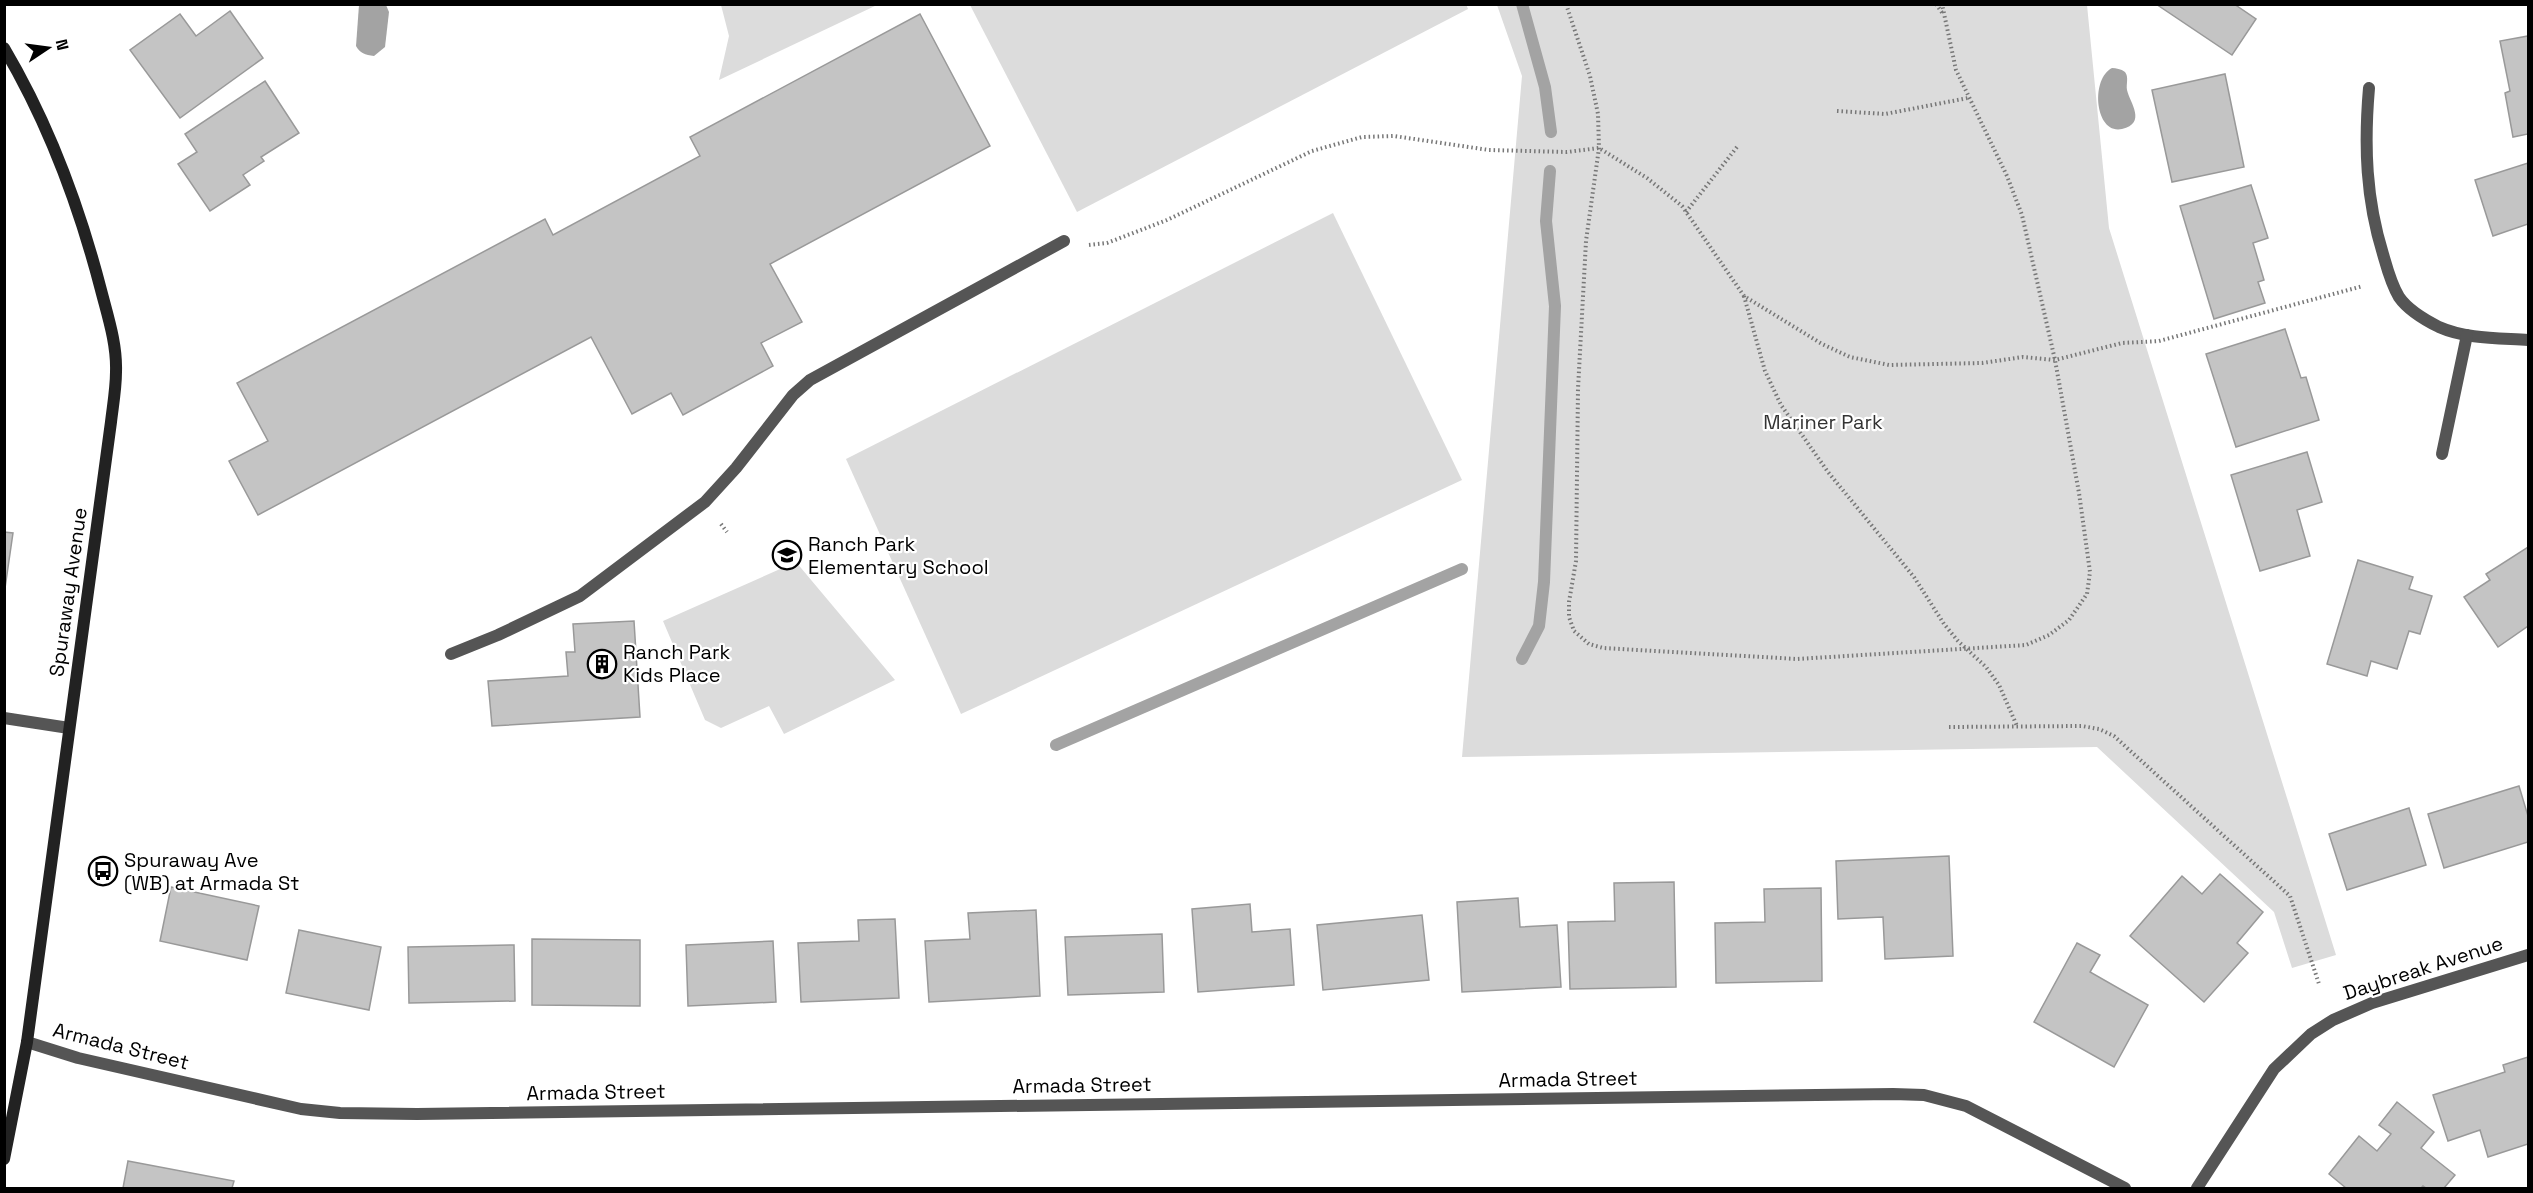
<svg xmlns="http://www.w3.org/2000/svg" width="2533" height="1193" viewBox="0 0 2533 1193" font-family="'Space Grotesk',sans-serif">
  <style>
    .green { fill: #dcdcdc }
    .water { fill: #a3a3a3 }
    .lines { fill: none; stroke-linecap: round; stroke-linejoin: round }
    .stream { stroke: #a3a3a3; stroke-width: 12 }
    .building { fill: #c4c4c4; stroke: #999; stroke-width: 1.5 }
    .path { stroke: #777; stroke-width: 4; stroke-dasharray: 1.5 3; stroke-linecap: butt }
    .lane { stroke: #555; stroke-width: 12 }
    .street { stroke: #555; stroke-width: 12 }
    .secondary { stroke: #222; stroke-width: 12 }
    .labels { text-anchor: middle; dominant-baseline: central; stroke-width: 4.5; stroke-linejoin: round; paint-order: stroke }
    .park-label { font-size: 20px; fill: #333; stroke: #fff }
    .poi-label { font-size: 20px; fill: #000; stroke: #fff; text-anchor: start }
    .street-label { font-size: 20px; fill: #000; stroke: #fff }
  </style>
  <rect width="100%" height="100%" fill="#fff"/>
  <g class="green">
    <polygon points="1466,4 1468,9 1077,212 970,5"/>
    <polygon points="721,5 721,4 877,5 719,80 729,36"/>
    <polygon points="1497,5 2087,5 2109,228 2336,955 2292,968 2274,912 2097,747 1462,757 1522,76"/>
    <polygon points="1333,213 1462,480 961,714 846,459"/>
    <polygon points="796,562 895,680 784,734 769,706 721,728 705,720 663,621"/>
  </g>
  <g class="water">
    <path d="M359,5H386L389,12L385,47L374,56C365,55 360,53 356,46Z"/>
    <path d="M2112,68C2116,68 2121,69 2125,72C2129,77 2126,84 2127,90C2130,103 2147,123 2122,129C2095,135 2090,79 2112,68Z"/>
  </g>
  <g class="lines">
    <g class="stream">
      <polyline points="1522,4 1545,87 1551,132"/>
      <polyline points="1522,659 1539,626 1544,582 1555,306 1546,221 1550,171"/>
      <polyline points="1056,745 1462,569"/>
    </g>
  </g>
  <g class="building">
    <polygon points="2156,4 2234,4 2256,19 2232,55"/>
    <polygon points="230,11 263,58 180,118 130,50 180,14 196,36"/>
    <polygon points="920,14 990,146 770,264 802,322 761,343 773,366 683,415 671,393 632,414 591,337 258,515 229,461 268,441 237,383 545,219 553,235 700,156 690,137"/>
    <polygon points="2528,36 2528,134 2513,137 2505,93 2510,91 2500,41"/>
    <polygon points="2225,74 2244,167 2172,182 2152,90"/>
    <polygon points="265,81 299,133 261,157 264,161 243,175 250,185 210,211 178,164 197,152 185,134"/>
    <polygon points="2528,163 2528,224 2493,236 2475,180"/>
    <polygon points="2251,185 2268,238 2253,243 2264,280 2258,282 2265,303 2214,319 2180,206"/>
    <polygon points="2285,329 2301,378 2306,377 2319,420 2236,447 2206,354"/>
    <polygon points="2307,452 2322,502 2297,510 2310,556 2260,571 2231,475"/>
    <polygon points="4,532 13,533 5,588 4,588"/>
    <polygon points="2528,547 2528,626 2498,647 2464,597 2490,580 2486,574"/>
    <polygon points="2358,560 2413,577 2409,589 2432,596 2420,634 2409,631 2397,669 2371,661 2367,676 2327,664"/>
    <polygon points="634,621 640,717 492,726 488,681 568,676 566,652 575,652 573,624"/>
    <polygon points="2519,786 2528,816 2528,842 2444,868 2428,814"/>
    <polygon points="2409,808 2426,865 2347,890 2329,834"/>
    <polygon points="1949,856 1953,956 1885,959 1883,917 1838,919 1836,861"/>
    <polygon points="2220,874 2263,912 2237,943 2248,953 2204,1002 2130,936 2182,876 2202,894"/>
    <polygon points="1674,882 1676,987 1570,989 1568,922 1615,921 1614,883"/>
    <polygon points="171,887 259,906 247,960 160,941"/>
    <polygon points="1821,888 1822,981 1716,983 1715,923 1765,922 1764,889"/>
    <polygon points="1518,898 1520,927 1557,925 1561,987 1462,992 1457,902"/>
    <polygon points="1250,904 1252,932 1290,929 1294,985 1198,992 1192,909"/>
    <polygon points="1036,910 1040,996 929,1002 925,941 970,939 968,913"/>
    <polygon points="1422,915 1429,980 1323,990 1317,925"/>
    <polygon points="895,919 899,998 801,1002 798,943 859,941 858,920"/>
    <polygon points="299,930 381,947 369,1010 286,993"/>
    <polygon points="1162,934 1164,992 1068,995 1065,937"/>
    <polygon points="532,939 640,940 640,1006 532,1005"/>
    <polygon points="773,941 776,1002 688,1006 686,945"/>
    <polygon points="2077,943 2100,955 2090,972 2148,1005 2114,1067 2034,1022"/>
    <polygon points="514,945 515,1001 409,1003 408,947"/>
    <polygon points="2528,1057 2528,1144 2488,1157 2480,1130 2448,1141 2433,1095 2505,1072 2503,1065"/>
    <polygon points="2397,1102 2434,1132 2421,1148 2455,1175 2444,1188 2426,1188 2423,1186 2421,1188 2346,1188 2329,1174 2359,1136 2377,1151 2391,1134 2379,1125"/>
    <polygon points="128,1161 234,1181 232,1188 123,1188"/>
  </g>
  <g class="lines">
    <g class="path">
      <polyline points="1566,4 1590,76 1598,114 1599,148 1586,241 1578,389 1576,561 1569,602 1569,617 1574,631 1589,644 1603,648 1797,659 2026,645 2049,635 2069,620 2087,594 2090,572 2079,493 2055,360 2022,215 2007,176 1956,70 1942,4"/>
      <polyline points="1936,4 1943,14"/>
      <polyline points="1837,111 1885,114 1968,98"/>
      <polyline points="1686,212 1737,147"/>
      <polyline points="1089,245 1107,243 1167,220 1312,151 1362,137 1394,136 1489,150 1567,152 1599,148 1647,178 1682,206 1744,296 1822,344 1850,357 1889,365 1982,363 2023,357 2055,360 2122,343 2159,341 2363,286"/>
      <polyline points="1744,296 1765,371 1781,405 1828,472 1914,577 1944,624 1958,641 1986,667 1999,685 2017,726"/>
      <polyline points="721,524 727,532"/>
      <polyline points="1949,727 2082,726 2099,729 2114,736 2290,896 2319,984"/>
    </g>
    <polyline class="lane" points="451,654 498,635 580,596 705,502 736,468 793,395 810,380 1064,241"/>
    <g class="street">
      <path d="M2369,88C2364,146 2366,199 2383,254C2387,268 2391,284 2399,297C2408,310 2425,320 2439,327C2466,339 2499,338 2528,340"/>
      <polyline points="2442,454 2467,335"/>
      <polyline points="4,718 69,728"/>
      <polyline points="27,1042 78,1058 301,1109 340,1113 417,1114 1893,1094 1924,1095 1966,1106 2125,1188"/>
      <polyline points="2197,1188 2274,1069 2311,1034 2333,1020 2372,1003 2528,955"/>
    </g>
    <path class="secondary" d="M4,48C49,124 79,205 101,290C108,317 117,344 116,372C116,388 113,405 111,422L27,1042L4,1159"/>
  </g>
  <defs>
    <g id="school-ring" transform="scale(1.5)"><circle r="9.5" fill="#fff" stroke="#000" stroke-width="1.5"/><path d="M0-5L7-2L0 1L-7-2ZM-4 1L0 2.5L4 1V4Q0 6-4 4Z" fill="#000"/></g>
    <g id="building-ring" transform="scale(1.5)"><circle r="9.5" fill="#fff" stroke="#000" stroke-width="1.5"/><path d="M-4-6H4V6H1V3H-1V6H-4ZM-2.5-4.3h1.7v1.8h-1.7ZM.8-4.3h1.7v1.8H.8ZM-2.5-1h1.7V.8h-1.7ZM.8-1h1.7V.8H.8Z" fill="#000"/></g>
    <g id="bus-ring" transform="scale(1.5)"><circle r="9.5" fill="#fff" stroke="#000" stroke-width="1.5"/><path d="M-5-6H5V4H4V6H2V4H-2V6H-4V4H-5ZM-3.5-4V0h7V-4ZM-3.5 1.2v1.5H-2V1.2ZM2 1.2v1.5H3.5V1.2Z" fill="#000"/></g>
  </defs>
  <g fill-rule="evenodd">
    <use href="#school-ring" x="787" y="555"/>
    <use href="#building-ring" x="602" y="664"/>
    <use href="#bus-ring" x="103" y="871"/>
  </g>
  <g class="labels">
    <g class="park-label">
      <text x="1823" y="422">Mariner Park</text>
    </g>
    <g class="poi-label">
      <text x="808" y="544">Ranch Park<tspan x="808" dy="23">Elementary School</tspan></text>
      <text x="623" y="652">Ranch Park<tspan x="623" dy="23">Kids Place</tspan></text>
      <text x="124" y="860">Spuraway Ave<tspan x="124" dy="23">(WB) at Armada St</tspan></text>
    </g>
    <g class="street-label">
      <text transform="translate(68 592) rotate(-82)">Spuraway Avenue</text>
      <text transform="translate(2423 968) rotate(-18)">Daybreak Avenue</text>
      <text transform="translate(121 1046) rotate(14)">Armada Street</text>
      <text transform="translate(1568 1079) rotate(-1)">Armada Street</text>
      <text transform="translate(1082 1085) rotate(-1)">Armada Street</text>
      <text transform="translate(596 1092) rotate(-1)">Armada Street</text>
    </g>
  </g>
  <rect width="2533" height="1193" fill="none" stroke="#000000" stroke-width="12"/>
  <g transform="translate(48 48) rotate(77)" stroke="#ffffff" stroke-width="4.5" paint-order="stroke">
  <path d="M0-4.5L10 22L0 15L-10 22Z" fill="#000000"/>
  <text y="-9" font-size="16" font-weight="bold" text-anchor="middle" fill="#000000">N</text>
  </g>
</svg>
